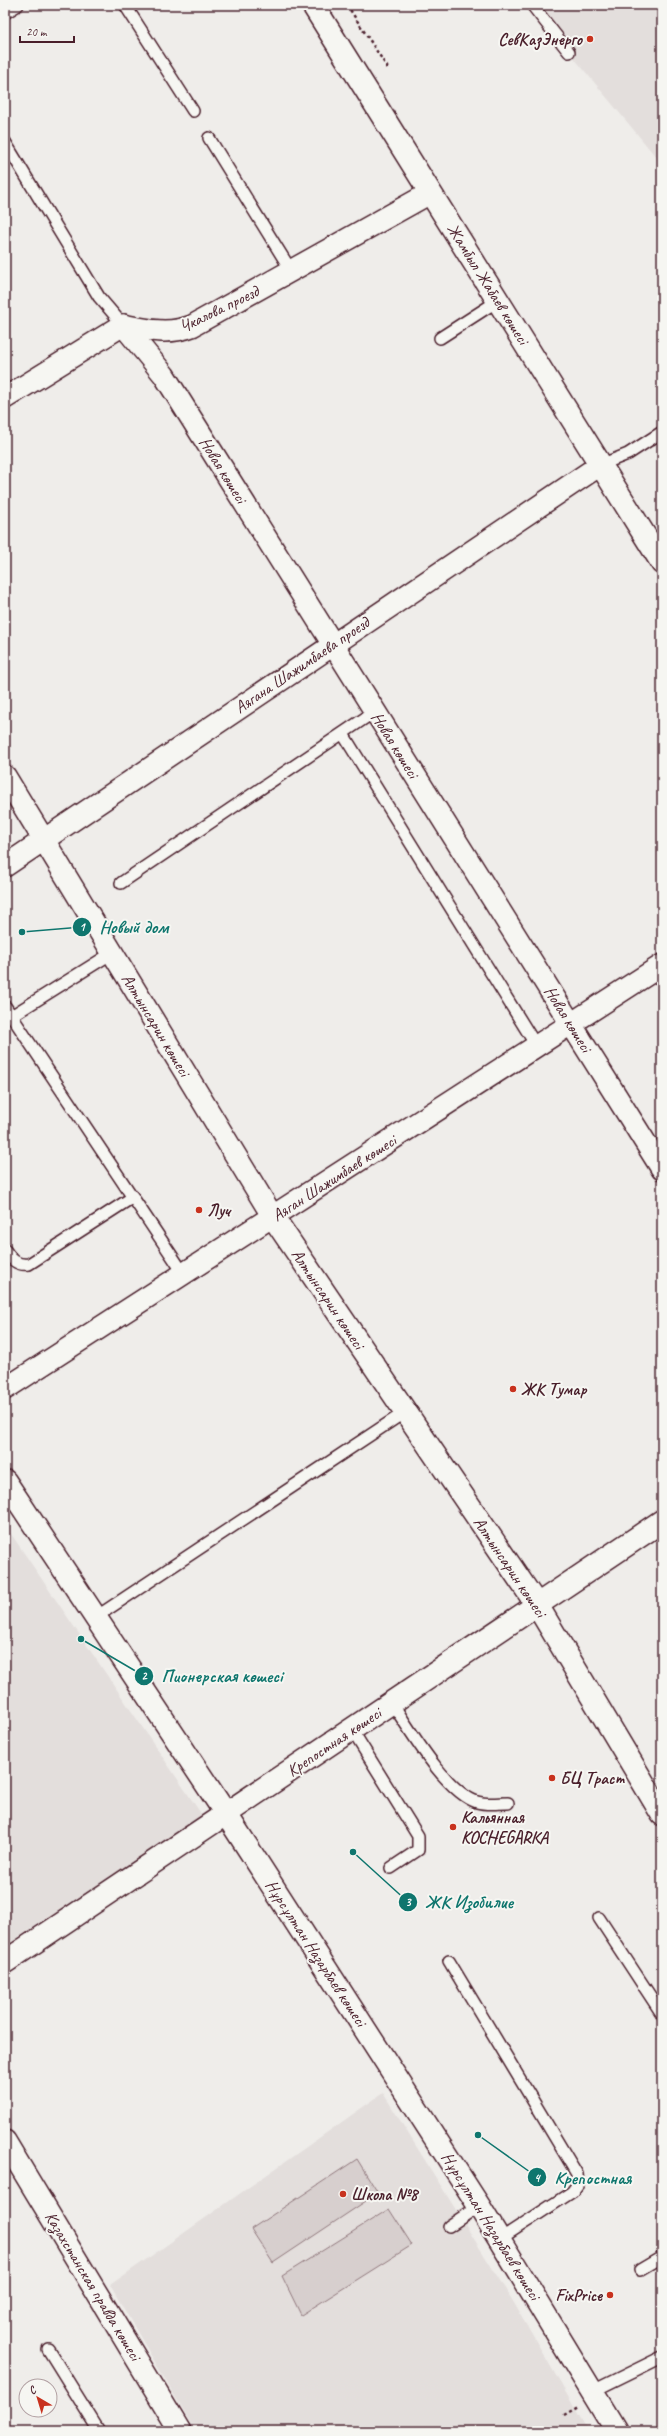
<svg xmlns="http://www.w3.org/2000/svg" width="667" height="2436" viewBox="0 0 667 2436" font-family="Caveat,sans-serif">
  <style>
    .built { fill: #e3dedc }
    .pitch { fill: #d7cfce; stroke: #90777c }
    .lines { fill: none; stroke-linecap: round; stroke-linejoin: round }
    .lane-casing { stroke: #4a1f2b; stroke-width: 14 }
    .street-casing { stroke: #4a1f2b; stroke-width: 24 }
    .secondary-casing { stroke: #4a1f2b; stroke-width: 25 }
    .primary-casing { stroke: #4a1f2b; stroke-width: 25 }
    .path { stroke: #4a1f2b; stroke-width: 2.5; stroke-dasharray: 3 3; stroke-linecap: butt }
    .lane { stroke: #f6f6f2; stroke-width: 11 }
    .street { stroke: #f6f6f2; stroke-width: 21 }
    .secondary { stroke: #f6f6f2; stroke-width: 22 }
    .primary { stroke: #f6f6f2; stroke-width: 22 }
    .poi-dot { fill: #c8321e; stroke: #f6f6f2; stroke-width: 1.5 }
    .labels { text-anchor: middle; dominant-baseline: central; stroke-width: 4; stroke-linejoin: round; paint-order: stroke }
    .poi-label { font-size: 17px; font-weight: bold; fill: #4a1f2b; stroke: #f6f6f2; text-anchor: start }
    .street-label { font-size: 17px; fill: #4a1f2b; stroke: #f6f6f2 }
    .leader { fill: none; stroke: #0f766e; stroke-width: 1.5 }
    .callout-dot { fill: #0f766e; stroke: #f6f6f2; stroke-width: 1.5 }
    .mark-label { font-size: 12px; text-anchor: middle; font-weight: bold; fill: #fff }
    .callout-label { font-size: 18px; text-anchor: middle; font-weight: bold; fill: #0f766e; stroke: #f6f6f2; stroke-width: 4; stroke-linejoin: round; paint-order: stroke }
  </style>
  <rect width="100%" height="100%" fill="#efedea"/>
  <filter id="ink" filterUnits="userSpaceOnUse"><feTurbulence type="fractalNoise" baseFrequency=".025" numOctaves="2"/><feDisplacementMap in="SourceGraphic" scale="8" xChannelSelector="R" yChannelSelector="G"/><feConvolveMatrix kernelMatrix="1 2 1 2 8 2 1 2 1" color-interpolation-filters="sRGB"/></filter>
  <g filter="url(#ink)">
    <g class="built">
      <polygon points="530,5 662,5 662,164"/>
      <polygon points="5,1525 202,1815 5,1946"/>
      <polygon points="383,2093 514,2303 588,2431 195,2431 110,2285"/>
    </g>
    <g class="pitch">
      <polygon points="357,2159 378,2193 273,2263 251,2229"/>
      <polygon points="389,2209 412,2245 301,2315 282,2276"/>
    </g>
    <g class="lines">
      <g class="lane-casing">
        <g id="lane">
          <polyline points="125,5 193,111"/>
          <polyline points="532,5 569,52"/>
          <polyline points="5,13 18,5"/>
          <polyline points="209,138 292,272"/>
          <polyline points="5,142 99,297 123,325"/>
          <polyline points="440,338 499,300"/>
          <polyline points="600,465 628,454 662,432"/>
          <polyline points="343,734 537,1047"/>
          <polyline points="121,883 374,712"/>
          <polyline points="5,1006 184,1274"/>
          <polyline points="13,1015 112,953"/>
          <path d="M5,1250C11,1259 17,1266 29,1264L133,1197"/>
          <polyline points="96,1617 405,1412"/>
          <path d="M392,1703C410,1730 446,1792 477,1802C487,1805 498,1803 508,1803"/>
          <polyline points="352,1730 418,1836 418,1850 391,1868"/>
          <polyline points="599,1918 662,2014"/>
          <polyline points="449,1961 577,2174 578,2184 572,2192 500,2239"/>
          <polyline points="449,2226 479,2206"/>
          <polyline points="640,2270 662,2257"/>
          <polyline points="48,2349 99,2431"/>
          <polyline points="593,2391 662,2357"/>
        </g>
      </g>
      <g class="street-casing">
        <g id="street">
          <polyline points="123,325 164,375 662,1169"/>
          <path d="M5,398L123,325C147,330 169,335 192,326L430,193"/>
          <polyline points="5,776 273,1217"/>
          <polyline points="5,866 600,465"/>
          <polyline points="5,1389 662,965"/>
          <polyline points="5,2141 180,2431"/>
        </g>
      </g>
      <g class="secondary-casing">
        <g id="secondary">
          <polyline points="273,1217 537,1605 662,1814"/>
          <polyline points="5,1481 226,1814 479,2206 616,2431"/>
          <polyline points="5,1962 662,1521"/>
        </g>
      </g>
      <g class="primary-casing">
        <polyline id="primary" points="313,5 662,563"/>
      </g>
      <g class="path">
        <polyline points="347,5 389,70"/>
        <polyline points="565,2415 579,2407"/>
      </g>
      <use href="#lane" class="lane"/>
      <use href="#street" class="street"/>
      <use href="#secondary" class="secondary"/>
      <use href="#primary" class="primary"/>
    </g>
  </g>
  <g class="poi-dot">
    <circle cx="590" cy="39" r="4"/>
    <circle cx="199" cy="1210" r="4"/>
    <circle cx="513" cy="1389" r="4"/>
    <circle cx="552" cy="1778" r="4"/>
    <circle cx="453" cy="1827" r="4"/>
    <circle cx="343" cy="2194" r="4"/>
    <circle cx="610" cy="2295" r="4"/>
  </g>
  <g class="labels">
    <g class="poi-label">
      <text x="582" y="39" text-anchor="end">СевКазЭнерго</text>
      <text x="207" y="1210">Луч</text>
      <text x="521" y="1389">ЖК Тумар</text>
      <text x="560" y="1778">БЦ Траст</text>
      <text x="461" y="1817">Кальянная<tspan x="461" dy="20">KOCHEGARKA</tspan></text>
      <text x="351" y="2194">Школа №8</text>
      <text x="602" y="2295" text-anchor="end">FixPrice</text>
    </g>
    <g class="street-label">
      <text transform="translate(488 284) rotate(58)">Жамбыл Жабаев көшесі</text>
      <text transform="translate(219 309) rotate(-26)">Чкалова проезд</text>
      <text transform="translate(223 470) rotate(58)">Новая көшесі</text>
      <text transform="translate(302 665) rotate(-34)">Аягана Шажимбаева проезд</text>
      <text transform="translate(395 745) rotate(58)">Новая көшесі</text>
      <text transform="translate(568 1019) rotate(58)">Новая көшесі</text>
      <text transform="translate(156 1025) rotate(59)">Алтынсарин көшесі</text>
      <text transform="translate(334 1178) rotate(-33)">Аяган Шажимбаев көшесі</text>
      <text transform="translate(328 1299) rotate(56)">Алтынсарин көшесі</text>
      <text transform="translate(510 1567) rotate(56)">Алтынсарин көшесі</text>
      <text transform="translate(334 1742) rotate(-34)">Крепостная көшесі</text>
      <text transform="translate(316 1953) rotate(57)">Нұрсұлтан Назарбаев көшесі</text>
      <text transform="translate(491 2226) rotate(58)">Нұрсұлтан Назарбаев көшесі</text>
      <text transform="translate(93 2286) rotate(59)">Казахстанская правда көшесі</text>
    </g>
  </g>
  <path class="leader" d="M22 932L82 927M81 1639L144 1676M353 1852L408 1902M478 2135L537 2177"/>
  <g class="callout-dot">
    <circle cx="22" cy="932" r="4"/>
    <circle cx="81" cy="1639" r="4"/>
    <circle cx="353" cy="1852" r="4"/>
    <circle cx="478" cy="2135" r="4"/>
    <circle cx="82" cy="927" r="10"/>
    <circle cx="144" cy="1676" r="10"/>
    <circle cx="408" cy="1902" r="10"/>
    <circle cx="537" cy="2177" r="10"/>
  </g>
  <g class="mark-label">
    <text x="82" y="931">1</text>
    <text x="144" y="1680">2</text>
    <text x="408" y="1906">3</text>
    <text x="537" y="2182">4</text>
  </g>
  <g class="callout-label">
    <text x="134" y="933">Новый дом</text>
    <text x="222" y="1682">Пионерская көшесі</text>
    <text x="469" y="1908">ЖК Изобилие</text>
    <text x="593" y="2184">Крепостная</text>
  </g>
  <rect width="667" height="2436" fill="none" stroke="#f6f6f2" stroke-width="20"/>
  <rect x="10" y="10" width="647" height="2416" fill="none" stroke="#4a1f2b" stroke-width="1.5" filter="url(#ink)"/>
  <g transform="translate(38 2398) rotate(322)"><circle r="19" fill="#f6f6f2" stroke="#b1a0a2"/>
  <path d="M0-3L7 15L0 10L-7 15Z" fill="#c8321e"/>
  <text y="-6" font-size="11" font-weight="bold" text-anchor="middle" fill="#4a1f2b">С</text>
  </g>
  <path d="M20 36v6h54v-6" fill="none" stroke="#4a1f2b" stroke-width="2"/>
  <text x="26" y="36" font-size="12" fill="#4a1f2b" stroke="#f6f6f2" stroke-width="3" paint-order="stroke">20 m</text>
</svg>
